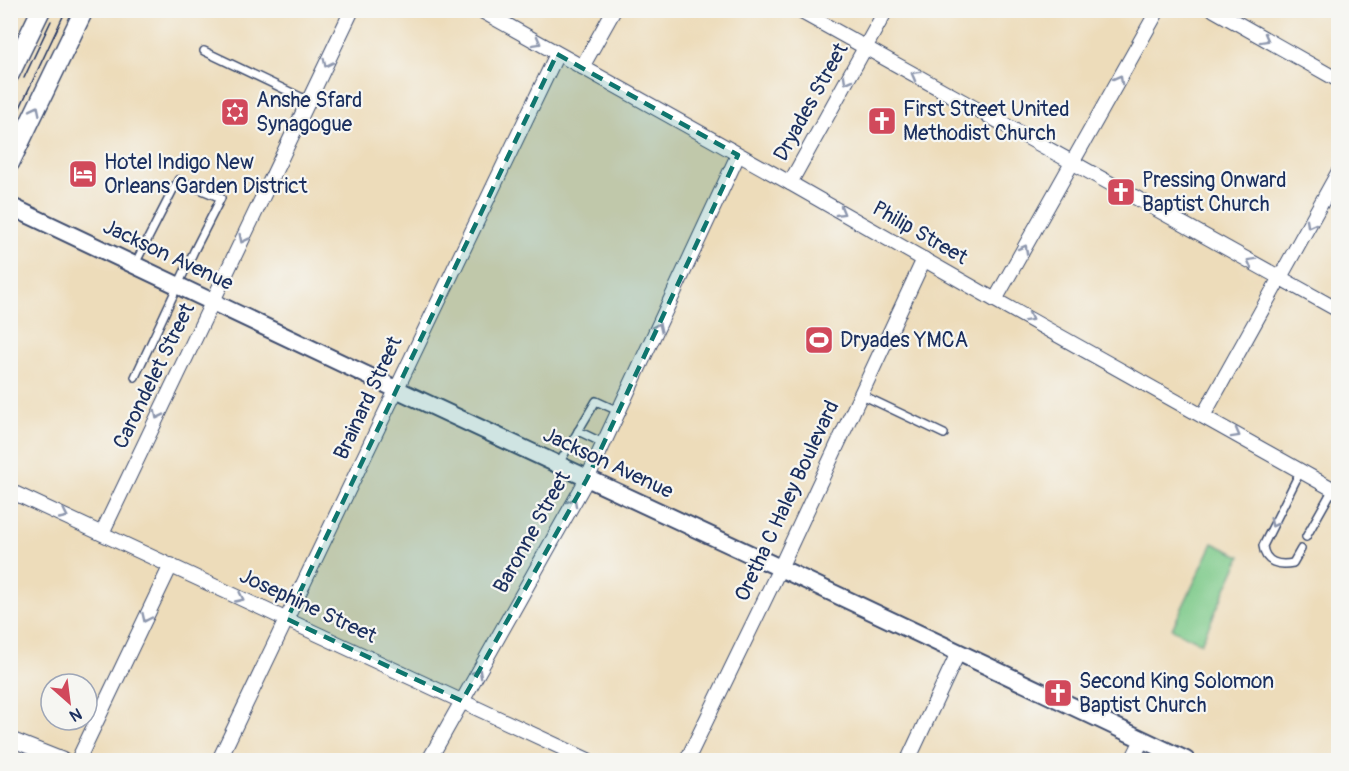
<svg xmlns="http://www.w3.org/2000/svg" width="1349" height="771" viewBox="0 0 1349 771" font-family="Pangolin,sans-serif">
  <style>
    .green { fill: #7cc988; stroke: #4c7c73; stroke-width: 1.5 }
    .lines { fill: none; stroke-linecap: round; stroke-linejoin: round }
    .service-casing { stroke: #3a496c; stroke-width: 10 }
    .minor-casing { stroke: #3a496c; stroke-width: 16 }
    .tertiary-casing { stroke: #3a496c; stroke-width: 20 }
    .secondary-casing { stroke: #3a496c; stroke-width: 21 }
    .service { stroke: #fff; stroke-width: 7 }
    .minor { stroke: #fff; stroke-width: 14 }
    .tertiary { stroke: #fff; stroke-width: 16 }
    .secondary { stroke: #fff; stroke-width: 18 }
    .tram { stroke: #1b2f5e; stroke-width: 1.5 }
    .oneway { stroke: #8d97ae }
    .marked { fill: #0f766e; fill-opacity: 0.2; stroke: #0f766e; stroke-width: 4.5; stroke-dasharray: 12 8; stroke-linejoin: round }
    .labels { text-anchor: middle; dominant-baseline: central; stroke-width: 4.5; stroke-linejoin: round; paint-order: stroke }
    .poi-label { font-size: 21px; fill: #1b2f5e; stroke: #f6f6f2; text-anchor: start }
    .street-label { font-size: 21px; fill: #1b2f5e; stroke: #f6f6f2 }
  </style>
  <rect width="100%" height="100%" fill="#f6f6f2"/>
  <filter id="ink" filterUnits="userSpaceOnUse"><feTurbulence type="fractalNoise" baseFrequency=".0167" numOctaves="2"/><feDisplacementMap in="SourceGraphic" scale="12" xChannelSelector="R" yChannelSelector="G"/><feConvolveMatrix kernelMatrix="1 2 1 2 8 2 1 2 1" color-interpolation-filters="sRGB"/></filter>
  <filter id="wash" filterUnits="userSpaceOnUse"><feTurbulence type="fractalNoise" baseFrequency=".008" numOctaves="4" result="noise"/><feDisplacementMap in="SourceGraphic" scale="24" xChannelSelector="R" yChannelSelector="G"/><feGaussianBlur stdDeviation="1.35" result="paint"/><feColorMatrix in="noise" values="0 0 0 0 0 0 0 0 0 0 0 0 0 0 0 0 0 1.4 0 .05"/><feComposite in="paint" operator="in"/></filter>
  <g filter="url(#wash)">
    <rect width="100%" height="100%" fill="#eddcba"/>
    <polygon class="green" points="1213,543 1241,556 1201,643 1172,629"/>
  </g>
  <g filter="url(#ink)">
    <g class="lines">
      <g class="service-casing">
        <g id="service">
          <polyline points="204,51 309,101"/>
          <polyline points="135,264 178,180 221,198 194,251 135,377"/>
          <polyline points="860,394 944,434"/>
          <polyline points="578,431 603,443"/>
          <polyline points="558,465 596,401 618,411"/>
          <path d="M1301,470L1263,546C1265,563 1279,566 1293,563L1301,549"/>
          <polyline points="1306,537 1333,489"/>
        </g>
      </g>
      <g class="minor-casing">
        <g id="minor">
          <polyline points="480,10 790,183 995,300 1338,492"/>
          <polyline points="798,10 1338,310"/>
          <polyline points="1214,10 1338,80"/>
          <polyline points="582,67 614,10"/>
          <polyline points="790,183 886,10"/>
          <polyline points="995,300 1158,10"/>
          <polyline points="1203,416 1338,173"/>
          <polyline points="10,491 588,760"/>
          <polyline points="102,533 352,10"/>
          <polyline points="10,739 63,760"/>
          <polyline points="78,760 171,565"/>
          <polyline points="219,760 557,54"/>
          <polyline points="429,760 587,479 738,155"/>
          <polyline points="687,760 780,568 924,259"/>
          <polyline points="908,760 958,653"/>
          <polyline points="1132,760 1142,740"/>
        </g>
      </g>
      <g class="tertiary-casing">
        <polyline id="tertiary" points="10,206 396,389 780,568 1186,760"/>
      </g>
      <g class="secondary-casing">
        <g id="secondary">
          <polyline points="10,74 41,10"/>
          <polyline points="10,163 84,10"/>
        </g>
      </g>
      <use href="#service" class="service"/>
      <use href="#minor" class="minor"/>
      <use href="#tertiary" class="tertiary"/>
      <use href="#secondary" class="secondary"/>
      <g class="tram">
        <polyline points="24,78 51,21"/>
        <polyline points="10,129 66,10"/>
      </g>
    </g>
    <defs><path id="oneway-chevron" d="M-2-3.5L2.5 0L-2 3.5" fill="none" stroke-width="1.6" stroke-linecap="round" stroke-linejoin="round" transform="scale(1.5)"/></defs>
    <g class="oneway">
      <use href="#oneway-chevron" transform="translate(1265 39) rotate(29)"/>
      <use href="#oneway-chevron" transform="translate(537 42) rotate(29)"/>
      <use href="#oneway-chevron" transform="translate(327 63) rotate(116)"/>
      <use href="#oneway-chevron" transform="translate(915 75) rotate(-151)"/>
      <use href="#oneway-chevron" transform="translate(1119 79) rotate(-61)"/>
      <use href="#oneway-chevron" transform="translate(847 80) rotate(119)"/>
      <use href="#oneway-chevron" transform="translate(36 110) rotate(-64)"/>
      <use href="#oneway-chevron" transform="translate(841 212) rotate(30)"/>
      <use href="#oneway-chevron" transform="translate(1310 224) rotate(119)"/>
      <use href="#oneway-chevron" transform="translate(243 239) rotate(116)"/>
      <use href="#oneway-chevron" transform="translate(1024 249) rotate(-61)"/>
      <use href="#oneway-chevron" transform="translate(1251 262) rotate(-151)"/>
      <use href="#oneway-chevron" transform="translate(1029 318) rotate(29)"/>
      <use href="#oneway-chevron" transform="translate(658 327) rotate(-65)"/>
      <use href="#oneway-chevron" transform="translate(158 415) rotate(116)"/>
      <use href="#oneway-chevron" transform="translate(1236 434) rotate(29)"/>
      <use href="#oneway-chevron" transform="translate(573 502) rotate(-61)"/>
      <use href="#oneway-chevron" transform="translate(64 515) rotate(25)"/>
      <use href="#oneway-chevron" transform="translate(1274 523) rotate(117)"/>
      <use href="#oneway-chevron" transform="translate(240 598) rotate(25)"/>
      <use href="#oneway-chevron" transform="translate(146 618) rotate(115)"/>
      <use href="#oneway-chevron" transform="translate(478 673) rotate(-61)"/>
    </g>
  </g>
  <path class="marked" d="M557,54L738,155L587,479L462,701L287,619Z"/>
  <defs>
    <g id="synagogue-square" transform="scale(1.5)"><rect x="-9" y="-9" width="18" height="18" rx="4" fill="#d1495b" stroke="#f6f6f2"/><path d="M0-6.5L5.6 3.2H-5.6ZM0 6.5L5.6-3.2H-5.6Z" fill="#fff"/></g>
    <g id="church-square" transform="scale(1.5)"><rect x="-9" y="-9" width="18" height="18" rx="4" fill="#d1495b" stroke="#f6f6f2"/><path d="M-1.2-6h2.4v3.5h3.3v2.4h-3.3V6h-2.4V-.1h-3.3v-2.4h3.3Z" fill="#fff"/></g>
    <g id="hotel-square" transform="scale(1.5)"><rect x="-9" y="-9" width="18" height="18" rx="4" fill="#d1495b" stroke="#f6f6f2"/><path d="M-6-4.5h1.5V1H6V5H4.5V3h-9V5H-6ZM-4 0a1.8 1.8 0 1 1 3.6 0ZM.5 0V-2.5h3Q6-2.5 6 0Z" fill="#fff"/></g>
    <g id="stadium-square" transform="scale(1.5)"><rect x="-9" y="-9" width="18" height="18" rx="4" fill="#d1495b" stroke="#f6f6f2"/><path d="M0-5a6.5 5 0 1 0 0 10a6.5 5 0 1 0 0-10ZM-3.5-1.8h7v3.6h-7Z" fill="#fff"/></g>
  </defs>
  <g fill-rule="evenodd">
    <use href="#synagogue-square" x="235" y="112"/>
    <use href="#church-square" x="882" y="121"/>
    <use href="#hotel-square" x="83" y="174"/>
    <use href="#church-square" x="1121" y="192"/>
    <use href="#stadium-square" x="819" y="340"/>
    <use href="#church-square" x="1058" y="693"/>
  </g>
  <g class="labels">
    <g class="poi-label">
      <text x="256" y="100">Anshe Sfard<tspan x="256" dy="24">Synagogue</tspan></text>
      <text x="903" y="109">First Street United<tspan x="903" dy="24">Methodist Church</tspan></text>
      <text x="104" y="162">Hotel Indigo New<tspan x="104" dy="24">Orleans Garden District</tspan></text>
      <text x="1142" y="180">Pressing Onward<tspan x="1142" dy="24">Baptist Church</tspan></text>
      <text x="840" y="340">Dryades YMCA</text>
      <text x="1079" y="681">Second King Solomon<tspan x="1079" dy="24">Baptist Church</tspan></text>
    </g>
    <g class="street-label">
      <text transform="translate(811 102) rotate(-61)">Dryades Street</text>
      <text transform="translate(920 233) rotate(30)">Philip Street</text>
      <text transform="translate(168 255) rotate(25)">Jackson Avenue</text>
      <text transform="translate(154 376) rotate(-64)">Carondelet Street</text>
      <text transform="translate(368 398) rotate(-65)">Brainard Street</text>
      <text transform="translate(608 463) rotate(25)">Jackson Avenue</text>
      <text transform="translate(787 501) rotate(-65)">Oretha C Haley Boulevard</text>
      <text transform="translate(532 532) rotate(-61)">Baronne Street</text>
      <text transform="translate(308 606) rotate(25)">Josephine Street</text>
    </g>
  </g>
  <rect width="1349" height="771" fill="none" stroke="#f6f6f2" stroke-width="36"/>
  <g transform="translate(69 702) rotate(152)"><circle r="28" fill="#f6f6f2" stroke="#9ea6b7" stroke-width="1.5"/>
  <path d="M0-4.5L10 22L0 15L-10 22Z" fill="#d1495b"/>
  <text y="-9" font-size="16" font-weight="bold" text-anchor="middle" fill="#1b2f5e">N</text>
  </g>
</svg>
